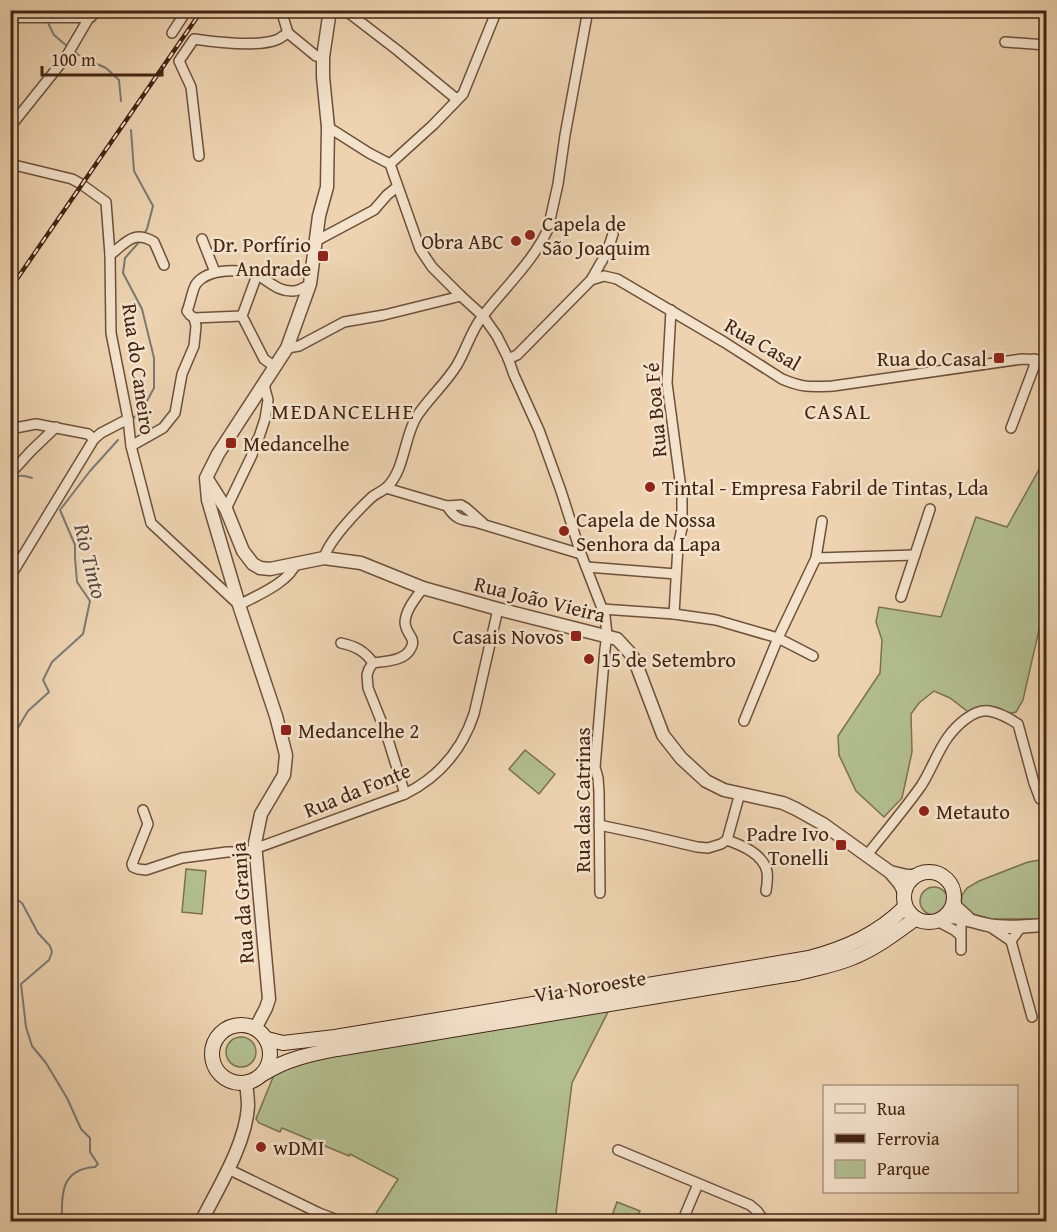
<svg xmlns="http://www.w3.org/2000/svg" width="1057" height="1232" viewBox="0 0 1057 1232" font-family="'Gentium Book Plus',serif">
  <style>
    .green { fill: #b2be90; stroke: #7a7151; stroke-width: 1.5 }
    .lines { fill: none; stroke-linecap: round; stroke-linejoin: round }
    .stream { stroke: #7a7a76; stroke-width: 2 }
    .minor-casing { stroke: #6e503a; stroke-width: 12 }
    .tertiary-casing { stroke: #6e503a; stroke-width: 15 }
    .secondary-casing { stroke: #432412; stroke-width: 16 }
    .minor { stroke: #f3e2cc; stroke-width: 9 }
    .tertiary { stroke: #f3e2cc; stroke-width: 12 }
    .secondary { stroke: #f3e2cc; stroke-width: 14 }
    .rail-casing { stroke: #432412; stroke-width: 4.5 }
    .rail { stroke: #f3e2cc; stroke-width: 2; stroke-dasharray: 7; stroke-linecap: butt }
    .poi-dot { fill: #8f2418; stroke: #f3e2cc; stroke-width: 2 }
    .labels { text-anchor: middle; dominant-baseline: central; stroke-width: 5; stroke-linejoin: round; paint-order: stroke }
    .poi-label { font-size: 21px; fill: #432412; stroke: #f3e2cc; text-anchor: start }
    .street-label { font-size: 21px; fill: #432412; stroke: #f3e2cc }
    .neighbourhood-label { font-size: 22px; letter-spacing: 1.5px; fill: #432412; stroke: #f3e2cc }
    .water-label { font-size: 22px; font-style: italic; fill: #5a483c; stroke: #f3e2cc }
  </style>
  <rect width="100%" height="100%" fill="#edd3b0"/>
  <filter id="stains"><feTurbulence type="fractalNoise" baseFrequency=".00333" numOctaves="4"/><feColorMatrix values="0 0 0 0 .2 0 0 0 0 .09 0 0 0 0 .02 0 0 0 .5 -.17"/></filter>
  <radialGradient id="worn" r=".72"><stop offset=".6" stop-color="#630" stop-opacity="0"/><stop offset="1" stop-color="#630" stop-opacity=".3"/></radialGradient>
  <g class="green">
    <polygon points="1046,457 1046,599 1023,700 1016,712 999,716 988,713 976,718 950,698 934,691 919,703 911,714 912,752 902,798 884,817 856,791 839,755 838,736 880,673 882,640 876,622 879,607 941,617 976,517 1007,527"/>
    <polygon points="525,750 555,774 539,794 509,769"/>
    <polygon points="1046,859 1046,919 991,919 969,913 961,903 962,895 967,888 979,881 1028,862"/>
    <polygon points="186,869 206,871 202,914 182,912"/>
    <circle cx="934" cy="901" r="14"/>
    <polygon points="610,1008 572,1083 555,1221 381,1221 373,1218 398,1179 350,1154 349,1156 282,1128 280,1132 259,1123 256,1119 276,1070 292,1063"/>
    <circle cx="241" cy="1052" r="15"/>
    <polygon points="617,1202 640,1211 636,1221 610,1221"/>
  </g>
  <g class="lines">
    <g class="stream">
      <polyline points="48,23 54,35 68,47"/>
      <polyline points="75,52 81,57 106,68 119,80 121,101"/>
      <polyline points="131,130 134,171 153,206 147,229 143,236"/>
      <polyline points="132,420 143,408 154,388 154,358 142,309 123,273 125,258 140,241"/>
      <path d="M10,481C18,474 23,475 32,478"/>
      <polyline points="10,752 13,736 28,711 49,692 43,680 52,662 83,634 90,601 77,582 75,558 75,545 60,510 90,471 118,440"/>
      <polyline points="10,806 12,810 10,815"/>
      <path d="M10,895L22,903L38,933L50,946L52,952L49,960L21,984L26,1027L32,1046L46,1063L67,1098L81,1129L90,1138V1152L98,1164L95,1167C61,1169 61,1194 62,1222"/>
    </g>
    <g class="minor-casing">
      <g id="minor">
        <polyline points="281,10 288,33"/>
        <polyline points="345,10 397,50 454,97 458,98"/>
        <polyline points="172,33 187,10"/>
        <polyline points="1005,42 1046,45"/>
        <polyline points="10,127 66,57 90,16"/>
        <polyline points="328,127 369,153 390,164 420,249 432,267 461,296 483,316 497,336 508,358 514,375 539,430 561,491 581,554 605,616 607,635 605,649 595,767 598,778 599,792 600,893"/>
        <path d="M199,156L191,87L179,61L194,39C214,42 257,47 276,40C280,39 284,35 288,33L316,56L323,57"/>
        <path d="M10,164L72,179L81,184L106,202L110,255L111,333L128,419L131,446L151,523L239,605C256,596 290,582 296,563"/>
        <polyline points="390,164 433,125 463,94 497,10"/>
        <polyline points="202,239 215,272"/>
        <polyline points="316,241 374,210 387,195 397,187"/>
        <path d="M110,255C127,242 133,230 154,242L164,265"/>
        <polyline points="257,275 242,316 264,359 275,367"/>
        <polyline points="591,280 607,252 613,234"/>
        <polyline points="671,310 667,383 682,496 682,528 678,546 674,614"/>
        <path d="M242,316L194,318L190,315L187,311C190,305 192,290 196,284C208,268 242,268 259,276C270,282 279,292 293,291C299,291 305,287 310,284"/>
        <polyline points="287,348 299,346 344,322 384,315 461,296"/>
        <path d="M508,359L517,355L591,280L604,276L617,279L724,342L782,379C803,388 811,387 833,386L1022,359L1046,360"/>
        <polyline points="1011,428 1034,367 1034,359"/>
        <polyline points="10,429 36,424 88,434 94,439"/>
        <polyline points="131,446 163,428 175,413 182,374 194,346 196,326 194,318"/>
        <polyline points="10,474 31,451 56,427"/>
        <polyline points="386,488 447,506 461,505 466,508 483,523"/>
        <path d="M447,506C455,519 461,520 475,522L581,554"/>
        <polyline points="226,509 252,455 255,444 259,437 265,419 268,400 264,385"/>
        <path d="M324,558C329,540 358,510 372,497C377,493 383,491 387,487C405,470 404,436 417,416C429,398 446,383 457,365C466,350 471,331 482,317C504,288 533,262 548,229L558,184L565,135L588,10"/>
        <polyline points="816,558 915,555"/>
        <polyline points="587,567 676,574"/>
        <polyline points="10,577 94,439 101,433 128,419"/>
        <polyline points="901,597 930,509"/>
        <polyline points="602,609 674,614 716,620 778,638 813,656"/>
        <path d="M341,643C355,646 365,651 373,663"/>
        <polyline points="744,721 778,638 816,558 822,521"/>
        <path d="M405,794L386,733L368,688L367,675L369,669L373,663C386,661 405,661 411,648C413,644 413,643 412,639C409,633 405,629 405,622C406,609 416,598 423,588"/>
        <path d="M143,810L148,824L132,864L133,867L138,869L146,870L182,858L227,852H246L405,794C439,777 462,750 474,714L498,609"/>
        <polyline points="599,825 642,834 697,847 708,848 721,844 727,840 740,793"/>
        <path d="M727,840C741,845 764,854 767,872C768,878 767,885 766,891"/>
        <path d="M867,855C885,832 904,810 921,786C931,771 937,752 948,737C956,726 973,709 989,711C1000,713 1009,718 1018,724L1034,783L1040,799"/>
        <polyline points="961,917 961,950"/>
        <polyline points="937,921 954,930 960,935"/>
        <polyline points="989,926 1011,941 1021,927"/>
        <polyline points="1011,941 1032,1017"/>
        <polyline points="618,1150 750,1205 757,1211 765,1222"/>
        <polyline points="228,1169 319,1213 343,1222"/>
        <polyline points="682,1222 698,1184"/>
      </g>
    </g>
    <g class="tertiary-casing">
      <g id="tertiary">
        <polyline points="10,16 90,16 94,10"/>
        <polyline points="207,479 226,509 243,551 253,564 260,568 270,569 324,558 361,563 423,588 498,609 617,639 630,653 635,661 663,735 681,758 706,781 724,790 783,803 796,809 823,824 890,872 900,884 904,892"/>
        <polyline points="890,872 907,876 915,876"/>
        <polyline points="954,901 956,907 968,918"/>
        <path d="M945,917C961,916 973,922 988,925C1007,929 1027,926 1046,925"/>
        <polyline points="255,1029 266,1008 269,999 255,843 261,814 284,775 286,755 276,716 239,605 215,524 208,500 206,478 218,454 287,348 310,284 319,216 327,187 328,127 323,77 323,57 330,10"/>
        <path d="M201,1222C218,1188 246,1144 248,1106C248,1099 247,1091 246,1083"/>
      </g>
    </g>
    <g class="secondary-casing">
      <g id="secondary">
        <circle cx="929" cy="897" r="25"/>
        <circle cx="241" cy="1054" r="29"/>
        <path d="M267,1039L283,1043L335,1037L809,958C846,948 878,934 905,907"/>
        <path d="M263,1074C286,1059 311,1054 337,1049L798,973C817,968 836,965 854,957C876,948 896,933 915,919"/>
      </g>
    </g>
    <use href="#minor" class="minor"/>
    <use href="#tertiary" class="tertiary"/>
    <use href="#secondary" class="secondary"/>
    <g class="rail-casing">
      <polyline id="rail" points="10,289 202,10"/>
    </g>
    <use href="#rail" class="rail"/>
  </g>
  <g class="poi-dot">
    <circle cx="530" cy="235" r="6"/>
    <circle cx="516" cy="241" r="6"/>
    <rect x="317" y="250" width="12" height="12" rx="3"/>
    <rect x="993" y="352" width="12" height="12" rx="3"/>
    <rect x="225" y="437" width="12" height="12" rx="3"/>
    <circle cx="650" cy="487" r="6"/>
    <circle cx="564" cy="531" r="6"/>
    <rect x="570" y="630" width="12" height="12" rx="3"/>
    <circle cx="589" cy="659" r="6"/>
    <rect x="280" y="724" width="12" height="12" rx="3"/>
    <circle cx="924" cy="811" r="6"/>
    <rect x="835" y="839" width="12" height="12" rx="3"/>
    <circle cx="261" cy="1147" r="6"/>
  </g>
  <g class="labels">
    <g class="poi-label">
      <text x="542" y="223">Capela de<tspan x="542" dy="24">São Joaquim</tspan></text>
      <text x="504" y="241" text-anchor="end">Obra ABC</text>
      <text x="311" y="244" text-anchor="end">Dr. Porfírio<tspan x="311" dy="24">Andrade</tspan></text>
      <text x="987" y="358" text-anchor="end">Rua do Casal</text>
      <text x="243" y="443">Medancelhe</text>
      <text x="662" y="487">Tintal - Empresa Fabril de Tintas, Lda</text>
      <text x="576" y="519">Capela de Nossa<tspan x="576" dy="24">Senhora da Lapa</tspan></text>
      <text x="564" y="636" text-anchor="end">Casais Novos</text>
      <text x="601" y="659">15 de Setembro</text>
      <text x="298" y="730">Medancelhe 2</text>
      <text x="936" y="811">Metauto</text>
      <text x="829" y="833" text-anchor="end">Padre Ivo<tspan x="829" dy="24">Tonelli</tspan></text>
      <text x="273" y="1147">wDMI</text>
    </g>
    <g class="street-label">
      <text transform="translate(763 344) rotate(30)">Rua Casal</text>
      <text transform="translate(139 369) rotate(82)">Rua do Caneiro</text>
      <text transform="translate(655 410) rotate(-95)">Rua Boa Fé</text>
      <text transform="translate(540 599) rotate(14)">Rua João Vieira</text>
      <text transform="translate(357 790) rotate(-22)">Rua da Fonte</text>
      <text transform="translate(582 800) rotate(-90)">Rua das Catrinas</text>
      <text transform="translate(242 903) rotate(-94)">Rua da Granja</text>
      <text transform="translate(590 986) rotate(-9)">Via Noroeste</text>
    </g>
    <g class="neighbourhood-label">
      <text x="343" y="411">MEDANCELHE</text>
      <text x="838" y="411">CASAL</text>
    </g>
    <g class="water-label">
      <text transform="translate(91 561) rotate(76)">Rio Tinto</text>
    </g>
  </g>
  <rect width="1057" height="1232" fill="none" stroke="#edd3b0" stroke-width="36"/>
  <rect x="12" y="12" width="1033" height="1208" fill="none" stroke="#432412" stroke-width="3"/>
  <rect x="18" y="18" width="1021" height="1196" fill="none" stroke="#432412" stroke-width="1.5"/>
  <rect x="823" y="1085" width="195" height="108" fill="#f3e2cc" stroke="#ad9682" stroke-width="1.5"/>
  <rect x="835" y="1104" width="30" height="9" fill="#f3e2cc" stroke="#ad9682" stroke-width="1.5"/>
  <text x="877" y="1115" font-size="18" fill="#432412">Rua</text>
  <rect x="835" y="1134" width="30" height="9" fill="#432412" stroke="#ad9682" stroke-width="1.5"/>
  <text x="877" y="1145" font-size="18" fill="#432412">Ferrovia</text>
  <rect x="835" y="1160" width="30" height="18" fill="#b2be90" stroke="#ad9682" stroke-width="1.5"/>
  <text x="877" y="1175" font-size="18" fill="#432412">Parque</text>
  <path d="M42 66v9h120v-9" fill="none" stroke="#432412" stroke-width="3"/>
  <text x="51" y="66" font-size="18" fill="#432412" stroke="#f3e2cc" stroke-width="4.5" paint-order="stroke">100 m</text>
  <rect width="100%" height="100%" filter="url(#stains)"/>
  <rect width="100%" height="100%" fill="url(#worn)"/>
</svg>
